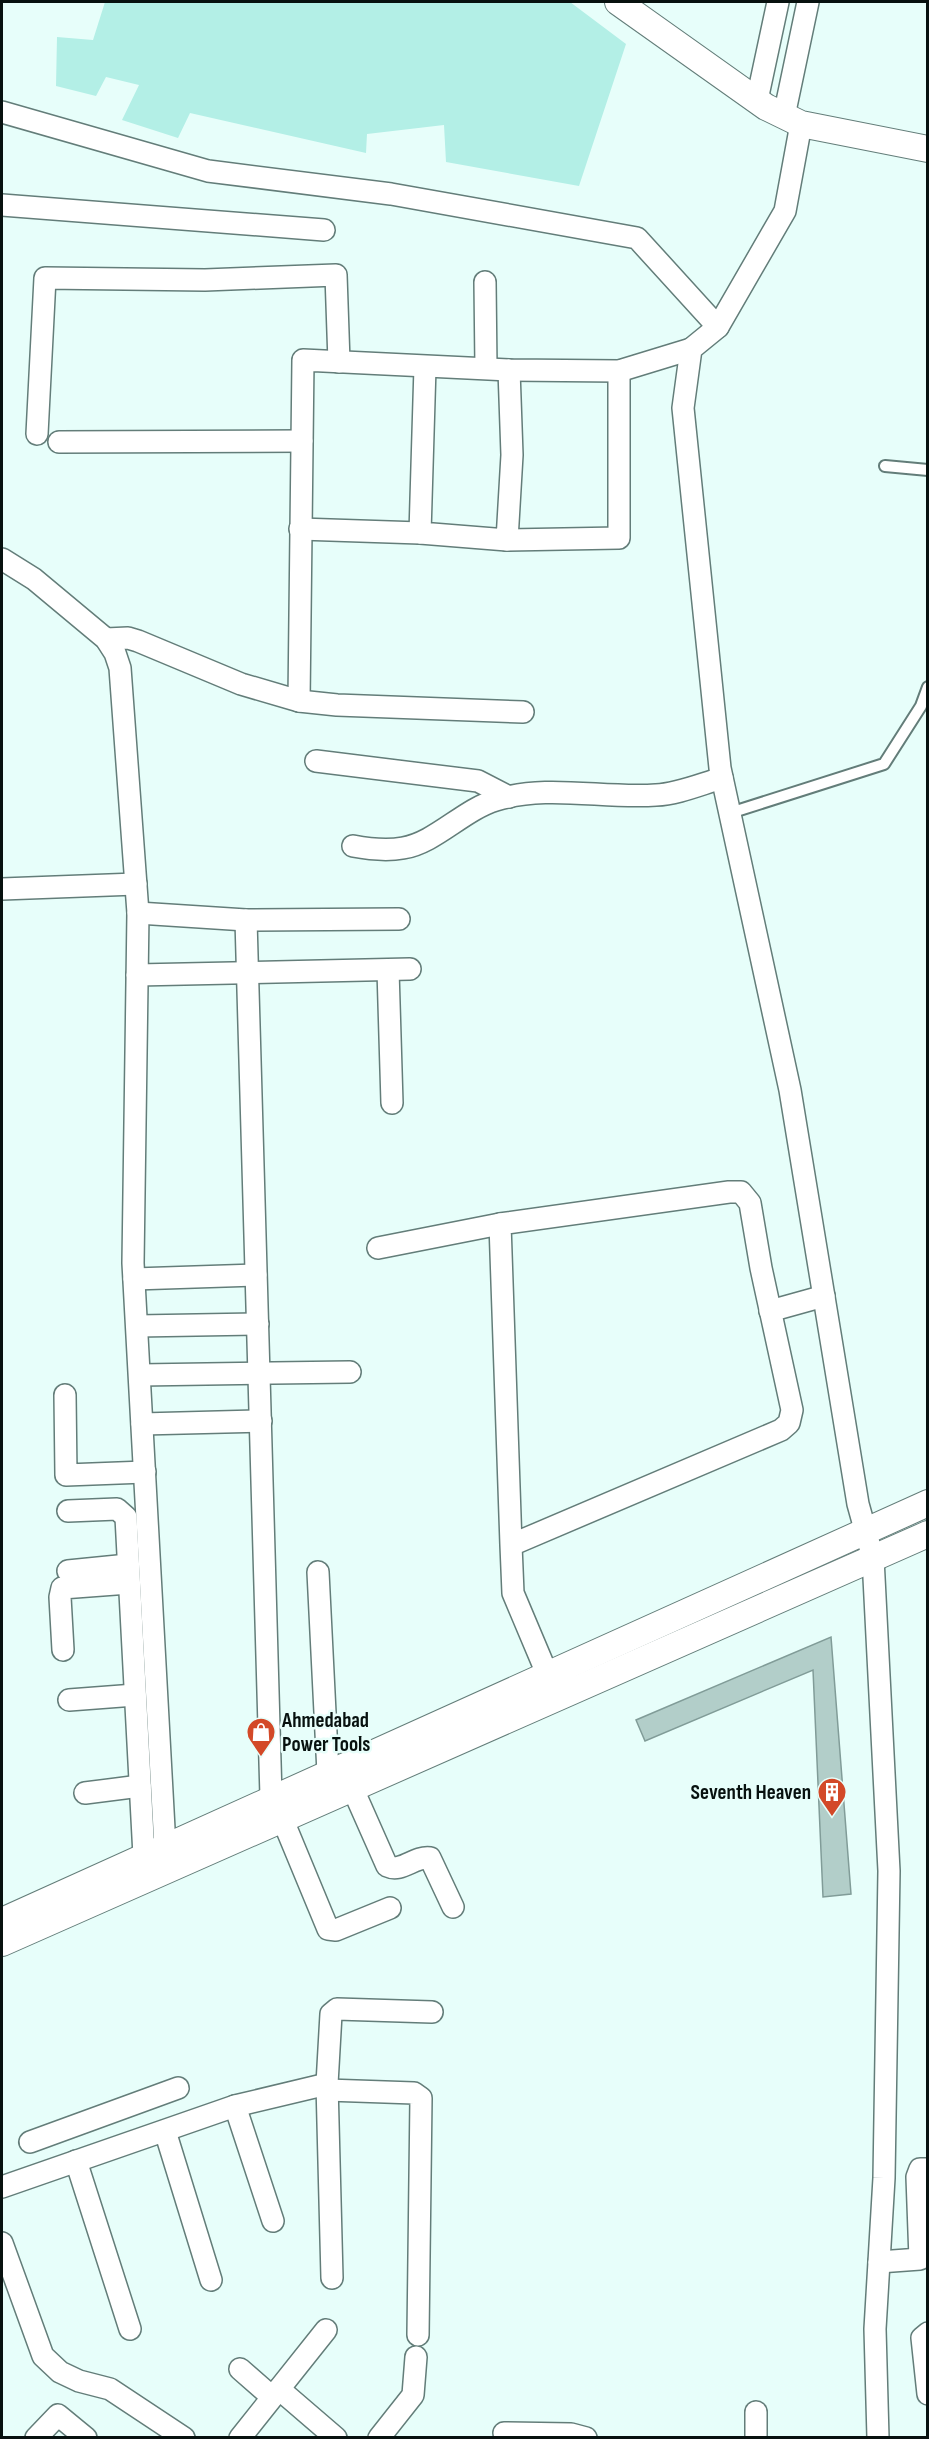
<svg xmlns="http://www.w3.org/2000/svg" width="929" height="2439" viewBox="0 0 929 2439" font-family="'Sofia Sans Condensed',sans-serif">
  <style>
    .green { fill: #b3efe6 }
    .building { fill: #b2cec9; stroke: #819c98; stroke-width: 1.5 }
    .lines { fill: none; stroke-linecap: round; stroke-linejoin: round }
    .service-casing { stroke: #637d79; stroke-width: 14 }
    .minor-casing { stroke: #637d79; stroke-width: 24 }
    .tertiary-casing { stroke: #637d79; stroke-width: 28 }
    .service { stroke: #fff; stroke-width: 10 }
    .minor { stroke: #fff; stroke-width: 21 }
    .tertiary { stroke: #fff; stroke-width: 26 }
    .labels { text-anchor: middle; dominant-baseline: central; stroke-width: 5; stroke-linejoin: round; paint-order: stroke }
    .poi-label { font-size: 21px; font-weight: bold; fill: #07110f; stroke: #e7fefa; text-anchor: start }
  </style>
  <rect width="100%" height="100%" fill="#e7fefa"/>
  <polygon class="green" points="105,2 570,2 626,44 579,186 446,162 444,125 367,134 366,153 190,113 178,138 122,120 139,85 106,77 96,96 56,86 57,37 93,40"/>
  <polygon class="building" points="831,1637 851,1894 823,1897 813,1670 645,1741 636,1720"/>
  <g class="lines">
    <g class="service-casing">
      <g id="service">
        <polyline points="885,466 928,470"/>
        <polyline points="730,813 884,764 921,706 928,687"/>
      </g>
    </g>
    <g class="minor-casing">
      <g id="minor">
        <polyline points="757,100 778,2"/>
        <polyline points="2,112 208,171 391,194 637,238 718,327"/>
        <polyline points="784,116 808,2"/>
        <polyline points="801,124 785,211 718,327 691,349 683,408 720,768 790,1090 858,1504 873,1558 889,1871 884,2178 875,2329 878,2438"/>
        <polyline points="2,205 324,230"/>
        <polyline points="485,282 486,368"/>
        <polyline points="425,367 420,533 507,540 512,455 509,370"/>
        <polyline points="37,434 45,278 205,280 336,275 339,362"/>
        <polyline points="59,442 302,441"/>
        <polyline points="300,529 420,533"/>
        <polyline points="507,540 619,538 619,371"/>
        <polyline points="2,559 34,579 106,639 115,653 120,668 138,913 133,1263 165,1847"/>
        <polyline points="106,639 128,638 138,641 241,684 299,701 303,360 509,370 619,371 691,349"/>
        <polyline points="299,701 337,705 523,712"/>
        <polyline points="316,761 478,781 509,797"/>
        <path d="M353,846C369,849 386,851 403,848C435,843 463,810 496,800C548,784 603,799 656,795C678,794 701,784 722,778"/>
        <polyline points="2,889 136,884"/>
        <polyline points="138,913 246,920 399,919"/>
        <polyline points="246,920 271,1797"/>
        <polyline points="388,970 392,1103"/>
        <polyline points="137,975 410,969"/>
        <polyline points="378,1248 500,1224"/>
        <polyline points="134,1279 256,1275"/>
        <polyline points="770,1311 824,1296"/>
        <polyline points="137,1326 258,1324"/>
        <polyline points="140,1375 350,1372"/>
        <polyline points="65,1395 66,1475 145,1472"/>
        <polyline points="142,1424 261,1421"/>
        <polyline points="68,1511 117,1509 126,1517 144,1856"/>
        <polyline points="511,1545 781,1430 789,1423 792,1410 761,1268 750,1203 741,1192 729,1192 500,1224 511,1545 513,1593 548,1676"/>
        <polyline points="68,1571 128,1565"/>
        <polyline points="318,1572 328,1773"/>
        <polyline points="63,1650 60,1597 62,1588 129,1583"/>
        <polyline points="69,1700 135,1695"/>
        <path d="M352,1787L387,1866C402,1873 414,1856 430,1858L453,1907"/>
        <polyline points="85,1793 140,1786"/>
        <polyline points="282,1818 328,1929 336,1930 390,1908"/>
        <polyline points="327,2090 414,2093 421,2098 418,2335"/>
        <polyline points="235,2106 273,2221"/>
        <polyline points="165,2131 211,2280"/>
        <polyline points="30,2142 178,2088"/>
        <polyline points="76,2161 130,2329"/>
        <polyline points="2,2187 235,2106 327,2084"/>
        <polyline points="2,2243 43,2356 60,2372 79,2381 110,2389 184,2438"/>
        <polyline points="879,2262 920,2259 917,2177 920,2169 928,2169"/>
        <polyline points="332,2278 327,2084 331,2014 337,2009 432,2012"/>
        <polyline points="928,2333 922,2338 928,2394"/>
        <polyline points="240,2369 272,2397"/>
        <polyline points="279,2389 336,2438"/>
        <polyline points="756,2412 756,2438"/>
        <polyline points="504,2433 571,2434 586,2438"/>
        <polyline points="36,2438 58,2415 86,2438"/>
        <polyline points="240,2438 326,2330"/>
        <polyline points="379,2438 413,2395 416,2357"/>
      </g>
    </g>
    <g class="tertiary-casing">
      <g id="tertiary">
        <polyline points="618,2 766,107 801,124 928,149"/>
        <polyline points="2,1921 928,1503"/>
        <polyline points="2,1943 928,1534"/>
      </g>
    </g>
    <use href="#service" class="service"/>
    <use href="#minor" class="minor"/>
    <use href="#tertiary" class="tertiary"/>
  </g>
  <defs>
    <g id="shop-pin" transform="scale(1.5)"><path d="M0 17L-7.5 6A9.5 9.5 0 1 1 7.5 6Z" fill="#d34928" stroke="#e7fefa"/><path d="M-5-2.5h2.3a2.7 3.5 0 0 1 5.4 0H5L5.5 6h-11ZM-1.5-2.5h3a1.5 2.3 0 0 0-3 0Z" fill="#fff"/></g>
    <g id="building-pin" transform="scale(1.5)"><path d="M0 17L-7.5 6A9.5 9.5 0 1 1 7.5 6Z" fill="#d34928" stroke="#e7fefa"/><path d="M-4-6H4V6H1V3H-1V6H-4ZM-2.5-4.3h1.7v1.8h-1.7ZM.8-4.3h1.7v1.8H.8ZM-2.5-1h1.7V.8h-1.7ZM.8-1h1.7V.8H.8Z" fill="#fff"/></g>
  </defs>
  <g fill-rule="evenodd">
    <use href="#shop-pin" x="261" y="1732"/>
    <use href="#building-pin" x="832" y="1792"/>
  </g>
  <g class="labels">
    <g class="poi-label">
      <text x="282" y="1720">Ahmedabad<tspan x="282" dy="24">Power Tools</tspan></text>
      <text x="811" y="1792" text-anchor="end">Seventh Heaven</text>
    </g>
  </g>
  <rect width="929" height="2439" fill="none" stroke="#07110f" stroke-width="6"/>
</svg>
